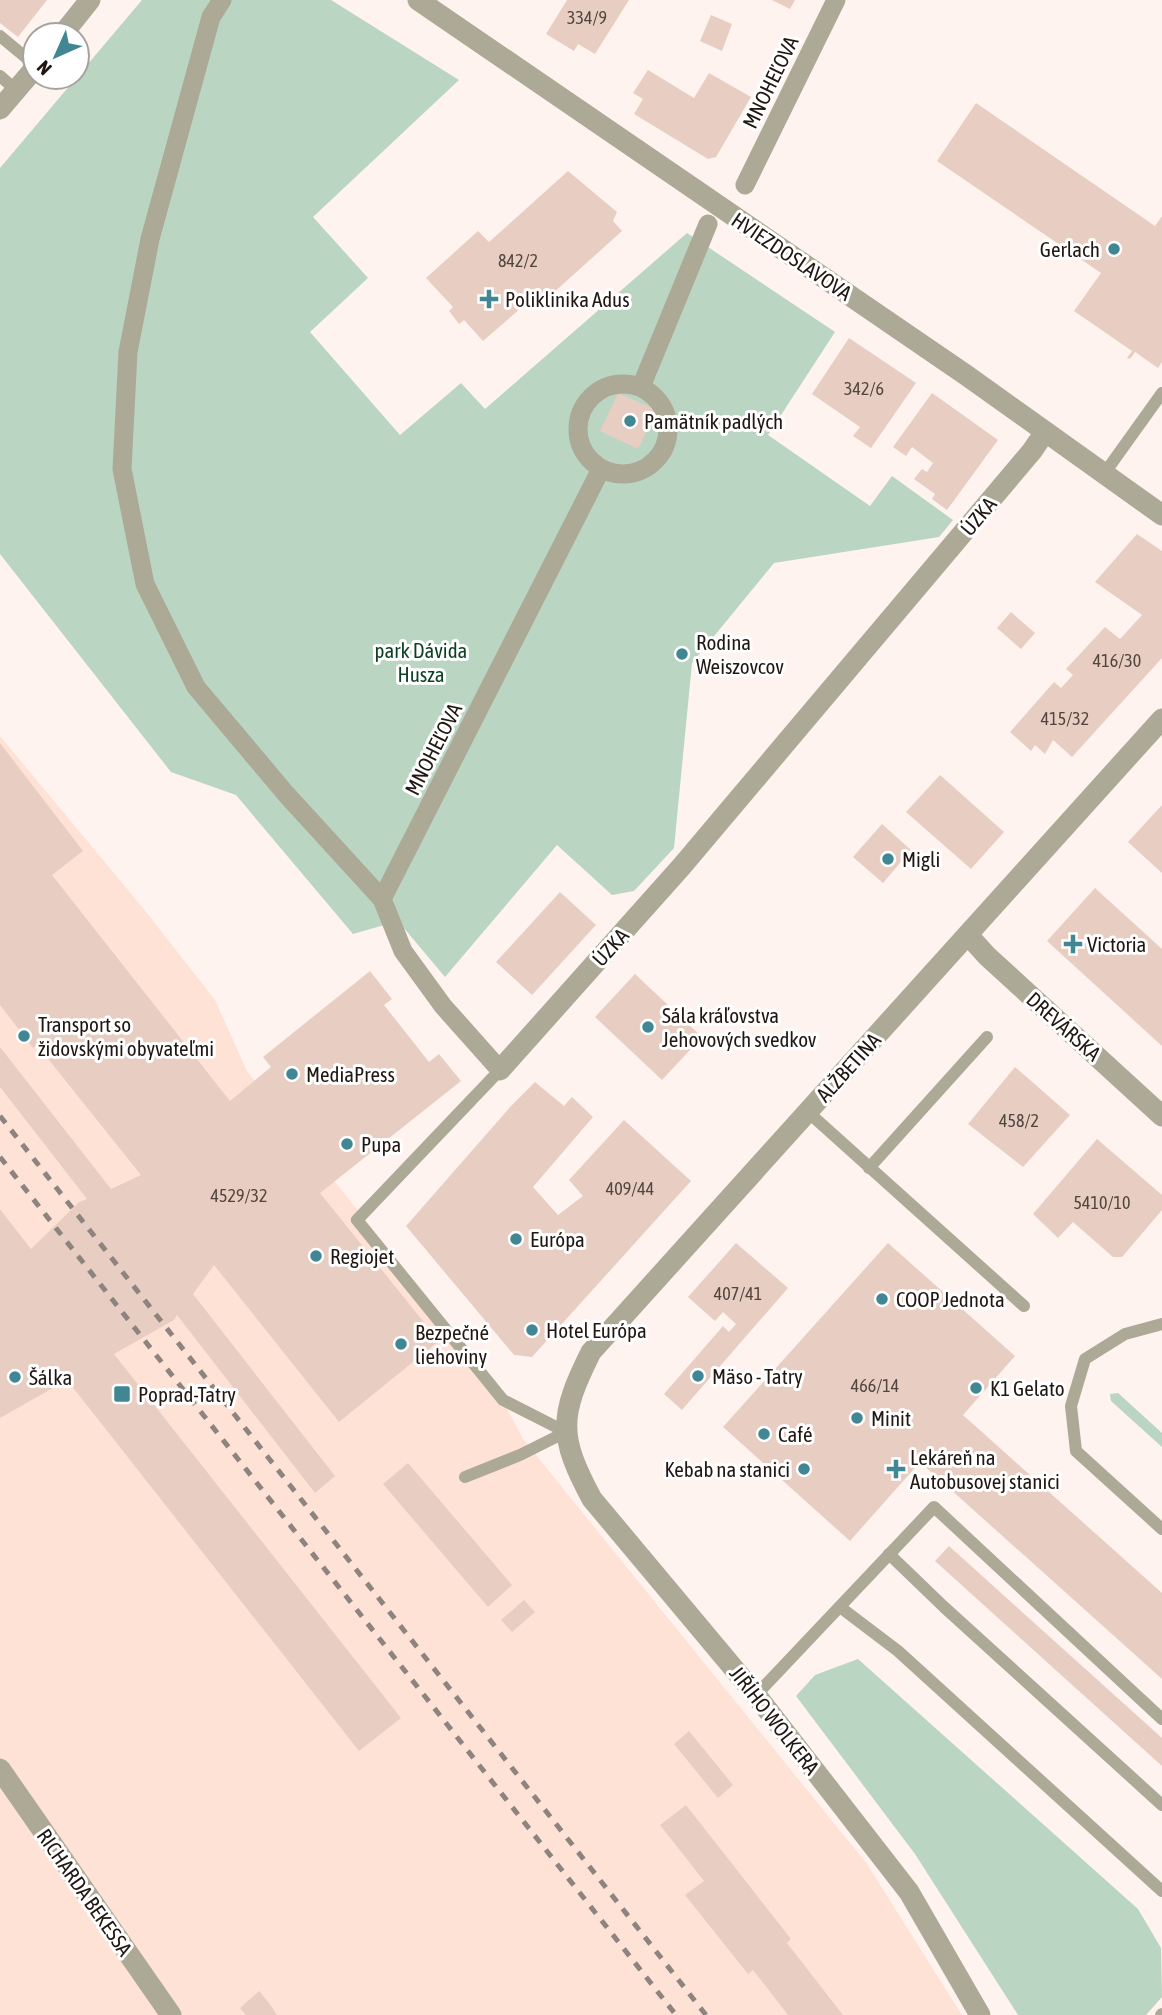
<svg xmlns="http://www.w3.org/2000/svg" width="1162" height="2015" viewBox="0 0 1162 2015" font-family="'Asap Condensed',sans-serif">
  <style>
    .built { fill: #fee2d6 }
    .green { fill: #bad5c2 }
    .building { fill: #e8cec2 }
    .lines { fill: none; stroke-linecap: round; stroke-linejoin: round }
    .service { stroke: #aca996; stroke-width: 12 }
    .pedestrian { stroke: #aca996; stroke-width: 19 }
    .minor { stroke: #aca996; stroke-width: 21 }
    .rail { stroke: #8e847f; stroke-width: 5; stroke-dasharray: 9 9; stroke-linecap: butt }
    .poi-dot { fill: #418793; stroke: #fff; stroke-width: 2.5 }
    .labels { text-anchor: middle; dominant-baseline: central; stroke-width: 6; stroke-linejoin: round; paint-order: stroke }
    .number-label { font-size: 18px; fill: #52453f }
    .street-label { font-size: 21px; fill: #201713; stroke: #fff }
    .poi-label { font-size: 21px; fill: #201713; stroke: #fff; text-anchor: start }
    .park-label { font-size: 21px; fill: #0d3f24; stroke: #fff }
  </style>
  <rect width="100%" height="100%" fill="#fef3ee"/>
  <polygon class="built" points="0,736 143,908 215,1000 247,1071 490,1377 523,1439 867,1864 962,2015 0,2015"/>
  <g class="green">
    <polygon points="142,0 331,0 459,80 313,217 368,278 310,332 400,435 461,383 485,409 687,233 835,332 768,435 870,506 892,476 953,520 939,537 774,563 692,663 674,848 634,891 612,895 557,845 445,977 398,921 353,934 236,795 171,772 0,554 0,168"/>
    <polygon points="1118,1393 1162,1433 1162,1447 1111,1401 1110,1394"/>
    <polygon points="858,1659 1138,1909 1161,1948 1162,1997 1146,2015 1018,2015 915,1854 796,1696 815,1675"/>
  </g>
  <g class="building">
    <polygon points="0,0 47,0 18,37 0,23"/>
    <polygon points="567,0 629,0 595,54 578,44 574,51 546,34"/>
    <polygon points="772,0 795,0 790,9"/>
    <polygon points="711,15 732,24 722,51 700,41"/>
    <polygon points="648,70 694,98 709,73 751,97 716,157 708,159 634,114 643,99 633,93"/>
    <polygon points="976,103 1155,226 1162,216 1162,362 1158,368 1135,352 1130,359 1127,358 1132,351 1074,311 1101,273 937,161"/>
    <polygon points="568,171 617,212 613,221 622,231 551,295 547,290 535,296 483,341 464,320 459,324 449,311 453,307 426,278 478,231 489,242"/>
    <polygon points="849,338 916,383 871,448 853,436 860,427 812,394"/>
    <polygon points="618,393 657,410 638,449 600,431"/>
    <polygon points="932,393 998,440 947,510 932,499 935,494 914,479 922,469 927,472 933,463 912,447 906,456 893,447"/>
    <polygon points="1137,534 1162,551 1162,658 1072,757 1053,740 1045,754 1035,745 1031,751 1010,732 1054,682 1061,688 1073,675 1066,669 1105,627 1120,639 1142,615 1095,582"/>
    <polygon points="1011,612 1035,633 1021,649 997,628"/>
    <polygon points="0,743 83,851 52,875 230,1101 271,1067 263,1057 370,971 392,999 384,1005 429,1062 439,1054 461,1081 320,1193 439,1341 339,1422 214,1265 193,1294 335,1476 315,1493 177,1315 174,1320 114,1354 401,1718 359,1751 67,1380 0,1418 0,1209 31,1249 79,1202 87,1199 0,1087 0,1047 111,1189 141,1175 37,1045 33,1048 0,1005"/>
    <polygon points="940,775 1004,832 971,869 906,812"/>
    <polygon points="1162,805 1162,873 1128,842"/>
    <polygon points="882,824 911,850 883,883 853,857"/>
    <polygon points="1095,888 1162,949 1162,1046 1047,941"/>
    <polygon points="560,892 596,925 532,995 496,962"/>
    <polygon points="635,974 702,1037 662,1080 595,1017"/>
    <polygon points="1015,1067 1070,1115 1023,1167 968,1124"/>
    <polygon points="535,1082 564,1106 572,1097 593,1117 533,1187 558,1215 583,1196 569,1180 624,1120 691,1181 532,1357 514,1355 406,1226 511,1106"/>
    <polygon points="1097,1139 1162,1195 1162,1210 1122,1257 1113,1257 1073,1222 1058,1238 1033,1214"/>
    <polygon points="736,1243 788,1288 682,1410 664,1394 723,1326 729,1332 736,1324 723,1312 715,1321 688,1297"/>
    <polygon points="888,1243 1015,1356 963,1415 1162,1593 1162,1679 920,1462 850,1541 723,1427"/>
    <polygon points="408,1463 512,1585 488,1607 383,1484"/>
    <polygon points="949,1546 1162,1738 1162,1766 935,1561"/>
    <polygon points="524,1600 535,1612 512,1632 501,1620"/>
    <polygon points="689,1731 733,1785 718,1798 674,1744"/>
    <polygon points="686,1805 791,1939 787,1943 843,2015 788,2015 753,1970 748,1974 685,1895 704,1881 660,1825"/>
    <polygon points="259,1991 269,2003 277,2015 246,2015 240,2008"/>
  </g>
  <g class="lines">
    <g class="service">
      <polyline points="0,36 35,65"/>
      <polyline points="0,76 16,90"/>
      <polyline points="1104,474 1162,393"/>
      <polyline points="500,1070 357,1220 503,1400 566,1432"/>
      <polyline points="808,1112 1024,1306"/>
      <polyline points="869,1168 987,1037"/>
      <polyline points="1162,1324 1125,1334 1085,1359 1071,1406 1076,1451 1162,1529"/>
      <polyline points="465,1477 520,1455 566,1432"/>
      <polyline points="889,1554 944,1607 1162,1805"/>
      <polyline points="840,1607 898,1651 1162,1891"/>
      <polyline points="756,1695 934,1507 1162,1719"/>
      <polyline points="1161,2015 1162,2014"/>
    </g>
    <g class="pedestrian">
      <polyline points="222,0 211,17 150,239 128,352 122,469 145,584 196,687 286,794 382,899 403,951 443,1006 500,1070"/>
      <polyline points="745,185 836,0"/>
      <circle cx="623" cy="429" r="45"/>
      <polyline points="641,387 708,224"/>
      <polyline points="382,899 601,469"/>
    </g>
    <g class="minor">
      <polyline points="418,0 966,375 1162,515"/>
      <polyline points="62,35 90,0"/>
      <polyline points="0,109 35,68"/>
      <polyline points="968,935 987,956 1162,1116"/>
      <polyline points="500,1070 682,866 1032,451 1045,432"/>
      <polyline points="0,1769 171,2015"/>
      <path d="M980,2015L909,1892L756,1695L592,1499C558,1436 559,1416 591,1352L1162,719"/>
    </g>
    <g class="rail">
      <polyline points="0,1116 706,2015"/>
      <polyline points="0,1157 676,2015"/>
    </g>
  </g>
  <g class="poi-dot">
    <circle cx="1114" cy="249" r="7"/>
    <path d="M485.5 288.5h7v7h7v7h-7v7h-7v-7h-7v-7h7z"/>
    <circle cx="630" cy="421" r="7"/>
    <circle cx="682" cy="654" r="7"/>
    <circle cx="888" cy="859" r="7"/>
    <path d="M1069.5 933.5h7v7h7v7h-7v7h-7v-7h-7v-7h7z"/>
    <circle cx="648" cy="1027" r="7"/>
    <circle cx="24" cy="1036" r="7"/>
    <circle cx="292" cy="1074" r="7"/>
    <circle cx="347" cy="1144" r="7"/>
    <circle cx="516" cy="1239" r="7"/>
    <circle cx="316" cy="1256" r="7"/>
    <circle cx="882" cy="1299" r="7"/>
    <circle cx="532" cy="1330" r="7"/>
    <circle cx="401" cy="1344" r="7"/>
    <circle cx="698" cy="1376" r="7"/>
    <circle cx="15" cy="1377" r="7"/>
    <circle cx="976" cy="1388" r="7"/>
    <rect x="113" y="1385" width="18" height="18" rx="3.5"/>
    <circle cx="857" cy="1418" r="7"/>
    <circle cx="764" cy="1434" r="7"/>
    <circle cx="804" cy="1469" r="7"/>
    <path d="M892.5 1458.5h7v7h7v7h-7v7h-7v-7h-7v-7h7z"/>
  </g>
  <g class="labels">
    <g class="number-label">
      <text x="587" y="17">334/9</text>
      <text x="518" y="260">842/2</text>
      <text x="864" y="388">342/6</text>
      <text x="1117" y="660">416/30</text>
      <text x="1065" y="718">415/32</text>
      <text x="1019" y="1120">458/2</text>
      <text x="630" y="1188">409/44</text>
      <text x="239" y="1195">4529/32</text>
      <text x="1102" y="1202">5410/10</text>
      <text x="738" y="1293">407/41</text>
      <text x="875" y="1385">466/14</text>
    </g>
    <g class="street-label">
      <text transform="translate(770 82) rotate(-64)">MNOHEĽOVA</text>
      <text transform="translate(792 256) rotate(34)">HVIEZDOSLAVOVA</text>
      <text transform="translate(978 516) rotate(-50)">ÚZKA</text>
      <text transform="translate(433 749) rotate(-63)">MNOHEĽOVA</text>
      <text transform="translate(610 947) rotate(-48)">ÚZKA</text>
      <text transform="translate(1064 1026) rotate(42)">DREVÁRSKA</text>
      <text transform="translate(848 1067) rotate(-48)">ALŽBETINA</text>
      <text transform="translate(775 1720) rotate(52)">JIŘÍHO WOLKERA</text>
      <text transform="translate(85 1892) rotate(55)">RICHARDA BEKESSA</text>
    </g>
    <g class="poi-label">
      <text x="1100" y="249" text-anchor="end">Gerlach</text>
      <text x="505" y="299">Poliklinika Adus</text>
      <text x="644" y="421">Pamätník padlých</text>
      <text x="696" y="642">Rodina<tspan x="696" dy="24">Weiszovcov</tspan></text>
      <text x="902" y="859">Migli</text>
      <text x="1087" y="944">Victoria</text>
      <text x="662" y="1015">Sála kráľovstva<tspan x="662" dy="24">Jehovových svedkov</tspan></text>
      <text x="38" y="1024">Transport so<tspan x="38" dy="24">židovskými obyvateľmi</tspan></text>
      <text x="306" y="1074">MediaPress</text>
      <text x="361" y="1144">Pupa</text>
      <text x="530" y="1239">Európa</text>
      <text x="330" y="1256">Regiojet</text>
      <text x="896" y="1299">COOP Jednota</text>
      <text x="546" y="1330">Hotel Európa</text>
      <text x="415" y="1332">Bezpečné<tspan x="415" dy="24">liehoviny</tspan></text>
      <text x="712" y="1376">Mäso - Tatry</text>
      <text x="29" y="1377">Šálka</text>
      <text x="990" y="1388">K1 Gelato</text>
      <text x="138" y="1394">Poprad-Tatry</text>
      <text x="871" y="1418">Minit</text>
      <text x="778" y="1434">Café</text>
      <text x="910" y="1457">Lekáreň na<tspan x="910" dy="24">Autobusovej stanici</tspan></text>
      <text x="790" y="1469" text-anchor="end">Kebab na stanici</text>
    </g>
    <g class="park-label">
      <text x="421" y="650">park Dávida<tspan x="421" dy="24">Husza</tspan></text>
    </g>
  </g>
  <g transform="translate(56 56) rotate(225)"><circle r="33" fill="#ffffff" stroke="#a6a2a1" stroke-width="2"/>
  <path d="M0-5L12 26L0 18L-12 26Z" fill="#418793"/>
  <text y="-10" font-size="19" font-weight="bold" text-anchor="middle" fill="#201713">N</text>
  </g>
</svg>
